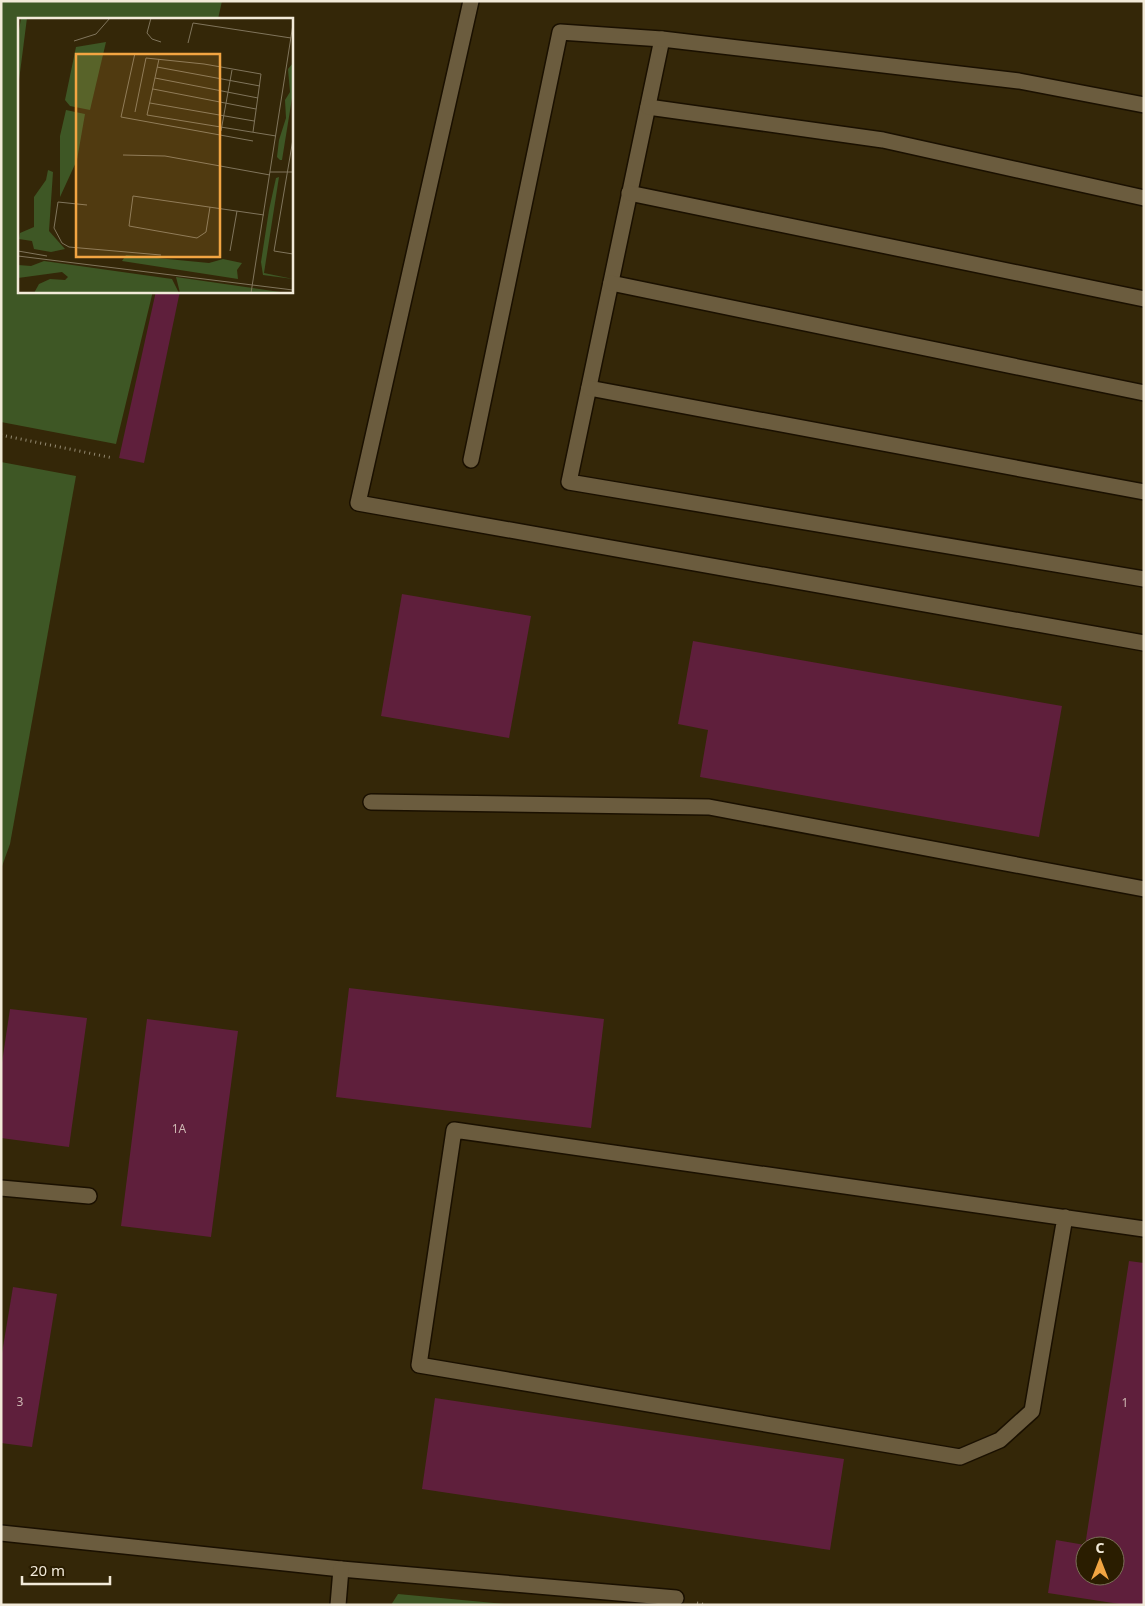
<svg xmlns="http://www.w3.org/2000/svg" width="1145" height="1606" viewBox="0 0 1145 1606" font-family="'Noto Sans',sans-serif">
  <style>
    .green { fill: #3e5725 }
    .building { fill: #5f1f3c }
    .lines { fill: none; stroke-linecap: round; stroke-linejoin: round }
    .minor-casing { stroke: #1a1000; stroke-width: 18 }
    .path { stroke: #948a72; stroke-width: 3; stroke-dasharray: 1 4; stroke-linecap: butt }
    .minor { stroke: #6b5c3e; stroke-width: 15 }
    .labels { text-anchor: middle; dominant-baseline: central; stroke-width: 4; stroke-linejoin: round; paint-order: stroke }
    .number-label { font-size: 12px; fill: #cdb7b2 }
    .inset-road { fill: none; stroke: #80755c; stroke-width: 1 }
    .view { fill: #f2a542; fill-opacity: 0.15; stroke: #f2a542; stroke-width: 2.5 }
    .inset-edge { fill: none; stroke: #f2ead9; stroke-width: 2.5 }
  </style>
  <rect width="100%" height="100%" fill="#342708"/>
  <g class="green">
    <polygon points="1,1 222,1 218,19 19,19 19,291 153,291 116,444 1,422"/>
    <polygon points="1,462 76,476 10,844 1,869"/>
    <polygon points="398,1594 514,1605 391,1605"/>
  </g>
  <g class="building">
    <polygon points="156,291 180,291 144,463 119,458"/>
    <polygon points="402,594 531,616 509,738 381,716"/>
    <polygon points="693,641 1062,706 1039,837 700,777 708,730 678,724"/>
    <polygon points="349,988 604,1019 591,1128 336,1097"/>
    <polygon points="10,1009 87,1018 69,1147 1,1138 1,1069"/>
    <polygon points="147,1019 238,1031 211,1237 121,1226"/>
    <polygon points="1129,1261 1144,1263 1144,1605 1126,1605 1048,1593 1056,1540 1085,1545 1085,1576 1115,1576 1115,1546 1085,1546"/>
    <polygon points="13,1287 57,1294 32,1447 1,1443 1,1359"/>
    <polygon points="435,1398 844,1459 830,1550 422,1489"/>
  </g>
  <g class="lines">
    <g class="minor-casing">
      <g id="minor">
        <polyline points="471,1 358,503 1144,643"/>
        <polyline points="662,39 569,482 1144,579"/>
        <polyline points="648,107 883,140 1144,198"/>
        <polyline points="629,193 1144,299"/>
        <polyline points="611,283 1144,393"/>
        <polyline points="589,388 1144,492"/>
        <polyline points="471,460 560,32 662,39 1019,81 1144,105"/>
        <polyline points="371,802 709,807 1144,889"/>
        <polyline points="1,1188 89,1196"/>
        <polyline points="1065,1217 1032,1411 1000,1440 960,1457 419,1365 454,1130 1144,1229"/>
        <polyline points="1,1533 341,1569 676,1598"/>
        <polyline points="338,1605 341,1569"/>
      </g>
    </g>
    <g class="path">
      <polyline points="1,435 113,458"/>
      <polyline points="697,1603 706,1605"/>
    </g>
    <use href="#minor" class="minor"/>
  </g>
  <g class="labels">
    <g class="number-label">
      <text x="179" y="1128">1А</text>
      <text x="20" y="1401">3</text>
      <text x="1125" y="1402">1</text>
    </g>
  </g>
  <g transform="translate(18 18)">
    <rect width="275" height="275" fill="#342708"/>
    <path d="M3,0H9L0,70V19ZM88,24L72,92L52,88L47,82L58,29ZM275,45V74L264,142H262L259,139L261,122L268,100L267,82L272,74L270,51ZM48,92L67,96L59,142L42,179V118ZM30,152L35,154L31,213L47,231L33,234L16,231L14,223L1,221L2,215L16,209V179L28,162ZM261,159L246,255L275,261L245,257L243,244L251,192L258,160ZM108,237L191,245L205,241L224,245L219,252L220,261L104,243ZM26,243L154,261L161,275H16L21,266L32,261L47,262L50,259L44,254L0,260V247L13,248ZM158,259L269,275H162Z" fill="#3e5725"/>
    <path class="inset-road" d="M133,0L129,15L134,21L143,24M56,23L78,16L92,0M170,25L175,5L273,20M117,35L103,99L235,123M141,41L129,97L258,118M139,49L242,68M137,60L240,80M135,71L238,91M132,85L236,103M117,94L128,40L186,46L243,56L235,114M203,113L214,52M275,121L256,233L275,236M105,137L147,138L252,157M252,154H275M69,187L40,184L36,210L44,225L51,229L143,237M192,189L188,214L179,220L111,208L115,178L246,197M0,233L29,238M212,233L219,193M0,238L275,272M233,275L275,6"/>
    <path class="view" d="M58,36H202V239H58Z"/>
    <rect width="275" height="275" class="inset-edge"/>
  </g>
  <rect width="1145" height="1606" fill="none" stroke="#f2ead9" stroke-width="5"/>
  <g transform="translate(1100 1561)"><circle r="24" fill="#2a1d00" stroke="#7a6f57"/>
  <path d="M0-4L9 19L0 12L-9 19Z" fill="#f2a542"/>
  <text y="-8" font-size="14" font-weight="bold" text-anchor="middle" fill="#f2ead9">С</text>
  </g>
  <path d="M22 1576v8h88v-8" fill="none" stroke="#f2ead9" stroke-width="2.5"/>
  <text x="30" y="1576" font-size="15" fill="#f2ead9" stroke="#2a1d00" stroke-width="4" paint-order="stroke">20 m</text>
</svg>
